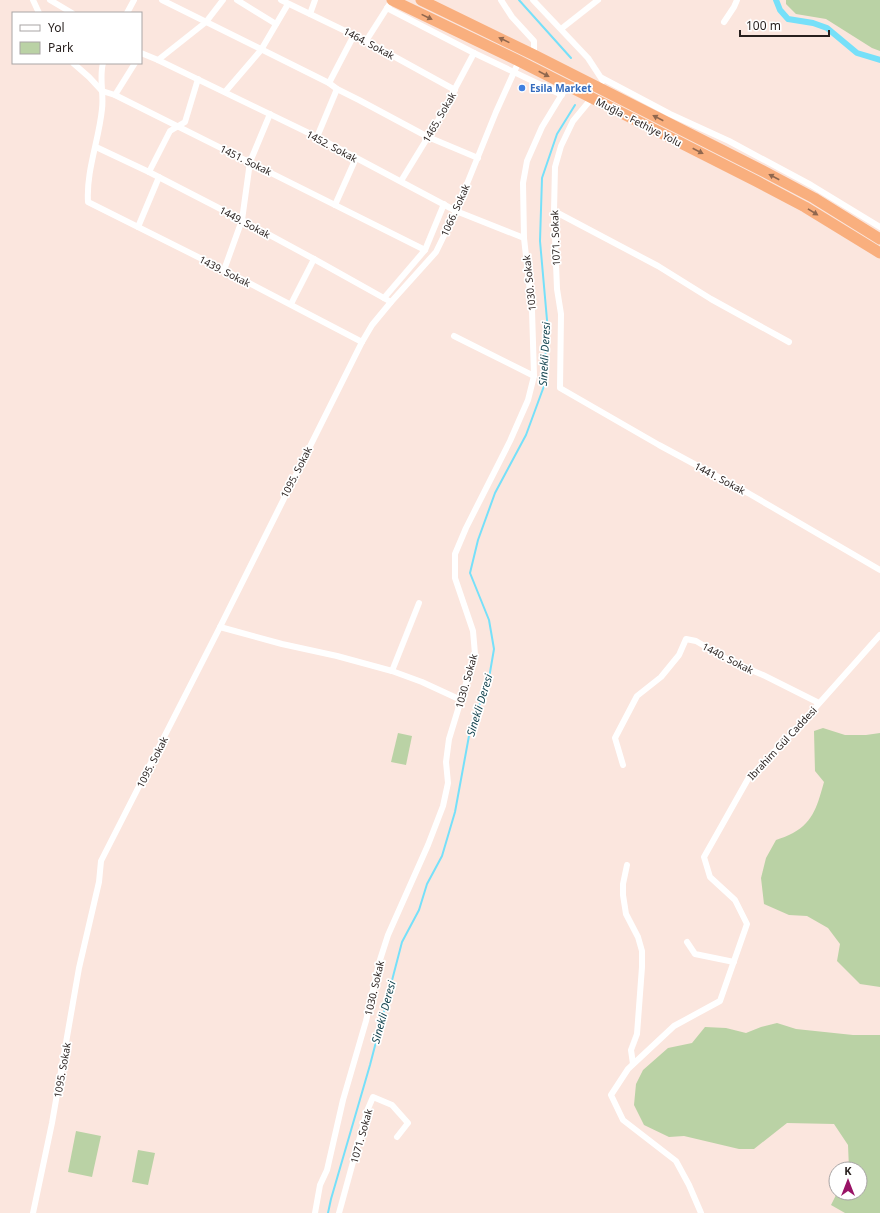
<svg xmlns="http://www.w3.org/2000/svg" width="880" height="1213" viewBox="0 0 880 1213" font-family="'Noto Sans',sans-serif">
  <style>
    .green { fill: #bad2a5 }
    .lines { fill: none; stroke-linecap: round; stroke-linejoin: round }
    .stream { stroke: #76e0f9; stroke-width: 2 }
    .canal { stroke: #76e0f9; stroke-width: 6 }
    .street { stroke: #fff; stroke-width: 6 }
    .highway { stroke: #f9af7e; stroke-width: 11 }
    .oneway { fill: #90674e }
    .shop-dot { fill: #3f7fe0; stroke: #fff; stroke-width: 1.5 }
    .labels { text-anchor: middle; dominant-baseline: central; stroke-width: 3.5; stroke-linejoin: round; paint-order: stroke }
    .street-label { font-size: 10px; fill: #271f1d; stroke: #fff }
    .shop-label { font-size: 10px; font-weight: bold; fill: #366cbe; stroke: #fff; text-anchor: start }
    .water-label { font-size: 11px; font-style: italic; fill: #164651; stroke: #fff }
  </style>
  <rect width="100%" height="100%" fill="#fbe6de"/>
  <g class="green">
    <polygon points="786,0 880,0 880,51 872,48 826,19 796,14 786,4"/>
    <path d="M823,728L845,735H866L880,733V987L860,984L837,961L840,944L828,928L807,916L789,915L764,904L761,878L766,858L776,840C781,838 788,836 793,833C814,822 818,803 824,782L815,771L814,731Z"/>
    <polygon points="398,733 412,736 406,765 391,762"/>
    <polygon points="777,1023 796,1029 853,1035 880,1035 880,1213 845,1213 831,1205 837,1193 860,1193 860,1169 849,1169 848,1145 834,1124 787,1123 754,1149 739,1149 684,1136 669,1137 644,1125 634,1105 636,1084 643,1070 668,1048 692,1043 705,1027 726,1028 746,1033 761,1027"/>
    <polygon points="76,1131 101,1136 92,1177 68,1172"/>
    <polygon points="138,1150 155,1153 148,1185 132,1182"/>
  </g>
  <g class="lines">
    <g class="stream">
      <polyline points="519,0 571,58"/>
      <polyline points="328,1213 331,1199 370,1065 402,942 419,910 427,884 442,856 455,812 471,725 488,684 494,649 489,620 470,573 478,540 495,493 526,435 544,386 547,320 540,241 542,178 557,134 575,105"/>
    </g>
    <polyline class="canal" points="776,0 780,10 788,19 813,23 827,28 857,53 880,60"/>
    <g class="street">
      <polyline points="33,0 39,13"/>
      <polyline points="50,0 72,13"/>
      <polyline points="162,0 329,83 337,89 359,100 428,137 478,158"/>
      <polyline points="237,0 276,24"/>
      <polyline points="281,0 366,41 455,90"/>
      <polyline points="501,0 512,17 534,41 534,55"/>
      <polyline points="533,0 588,58 603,81"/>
      <polyline points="387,8 474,53 562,95"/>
      <polyline points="127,13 134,0"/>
      <polyline points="310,14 315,0"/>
      <polyline points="724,22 734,7 737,0"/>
      <polyline points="561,29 598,0"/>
      <polyline points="366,41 389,5"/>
      <polyline points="141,53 158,60 317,137 456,211 524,238"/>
      <polyline points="158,60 206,22 223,0"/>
      <polyline points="73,63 89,77 102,91 115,95 425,250"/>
      <path d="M103,63C99,78 104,94 102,109C99,140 86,171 88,202L224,270L362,342"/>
      <polyline points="602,78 670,114 729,141 811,185 880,227"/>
      <polyline points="329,83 354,35"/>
      <polyline points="225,92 261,50 288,4"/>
      <polyline points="115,95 135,63"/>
      <polyline points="592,98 573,121 561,146 555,167 554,211 557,289 561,314 560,388 659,445 748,493 880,570"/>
      <polyline points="317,137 337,89"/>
      <polyline points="96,147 149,172 242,220 314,259 391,302"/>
      <polyline points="149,172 170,131 185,122 198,79"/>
      <polyline points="401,181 428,137 434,128 474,53"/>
      <polyline points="335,205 356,158"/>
      <polyline points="554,211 658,266 711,299 789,342"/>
      <polyline points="138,227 159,177"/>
      <polyline points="224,270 242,220 250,162 270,114"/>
      <polyline points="384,298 425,250 444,204"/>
      <polyline points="291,304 314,259"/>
      <polyline points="454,336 534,376"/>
      <polyline points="220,627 282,644 337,656 392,671 422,682 461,700"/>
      <polyline points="392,671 419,603"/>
      <polyline points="623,765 615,738 637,696 661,677 679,655 686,639 696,641 730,661 763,675 819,703"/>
      <polyline points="627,865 623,884 623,895 626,914 638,937 642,951 642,967 637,1034 631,1050 633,1064"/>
      <polyline points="687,942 695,954 734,962"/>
      <polyline points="33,1213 52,1123 79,968 99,882 101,861 220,627 362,342 372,325 391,302 436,252 456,211 496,112 519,61"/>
      <polyline points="315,1213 320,1185 327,1170 343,1100 366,1021 379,963 388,935 428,845 443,806 448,783 446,762 449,739 475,654 473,631 455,578 455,554 466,528 510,441 528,400 534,376 532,310 524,238 523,183 527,161 542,127 567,86"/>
      <polyline points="339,1213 367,1111 373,1097 392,1105 408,1123 397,1137"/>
      <polyline points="701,1213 689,1185 676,1161 623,1120 611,1095 628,1069 674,1026 720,1001 747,924 735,900 710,877 704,857 748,779 799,726 880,635"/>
    </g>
    <g class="highway">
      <polyline points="392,0 519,61 756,181 805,207 880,253"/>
      <polyline points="421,0 534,55 763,171 814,198 880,239"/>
    </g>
  </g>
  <defs><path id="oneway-solid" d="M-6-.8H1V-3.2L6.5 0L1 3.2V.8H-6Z"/></defs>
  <g class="oneway">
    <use href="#oneway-solid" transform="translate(427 17) rotate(26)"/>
    <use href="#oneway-solid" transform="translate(504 40) rotate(-154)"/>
    <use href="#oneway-solid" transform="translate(544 74) rotate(27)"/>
    <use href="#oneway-solid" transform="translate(658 118) rotate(-153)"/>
    <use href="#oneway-solid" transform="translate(698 151) rotate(27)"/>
    <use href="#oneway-solid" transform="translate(774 177) rotate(-152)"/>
    <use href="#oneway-solid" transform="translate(813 212) rotate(32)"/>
  </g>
  <circle class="shop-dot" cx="522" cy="88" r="4"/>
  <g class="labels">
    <g class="street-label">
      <text transform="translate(369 43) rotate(28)">1464. Sokak</text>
      <text transform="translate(439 117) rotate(-60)">1465. Sokak</text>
      <text transform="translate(639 122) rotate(27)">Muğla - Fethiye Yolu</text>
      <text transform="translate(332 146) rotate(28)">1452. Sokak</text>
      <text transform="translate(246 160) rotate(26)">1451. Sokak</text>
      <text transform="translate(455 210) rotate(-66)">1066. Sokak</text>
      <text transform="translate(245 222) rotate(28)">1449. Sokak</text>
      <text transform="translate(555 238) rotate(-92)">1071. Sokak</text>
      <text transform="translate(225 271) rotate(27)">1439. Sokak</text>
      <text transform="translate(529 283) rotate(-96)">1030. Sokak</text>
      <text transform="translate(296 472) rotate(-63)">1095. Sokak</text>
      <text transform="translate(720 478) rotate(28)">1441. Sokak</text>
      <text transform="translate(728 658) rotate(27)">1440. Sokak</text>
      <text transform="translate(466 681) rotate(-74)">1030. Sokak</text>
      <text transform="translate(782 743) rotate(-47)">Ibrahim Gül Caddesi</text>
      <text transform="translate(152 762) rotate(-63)">1095. Sokak</text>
      <text transform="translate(374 988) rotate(-77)">1030. Sokak</text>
      <text transform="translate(62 1070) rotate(-80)">1095. Sokak</text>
      <text transform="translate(361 1136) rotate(-74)">1071. Sokak</text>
    </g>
    <g class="shop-label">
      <text x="530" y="88">Esila Market</text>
    </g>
    <g class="water-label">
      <text transform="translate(544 354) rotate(-87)">Sinekli Deresi</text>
      <text transform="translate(479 705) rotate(-73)">Sinekli Deresi</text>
      <text transform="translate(383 1012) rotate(-75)">Sinekli Deresi</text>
    </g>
  </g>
  <rect x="12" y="12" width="130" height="52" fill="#ffffff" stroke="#a9a5a5"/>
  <rect x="20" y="25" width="20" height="6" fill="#ffffff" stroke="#a9a5a5"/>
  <text x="48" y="32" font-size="12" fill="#271f1d">Yol</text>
  <rect x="20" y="42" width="20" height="12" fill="#bad2a5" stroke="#a9a5a5"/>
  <text x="48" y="52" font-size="12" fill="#271f1d">Park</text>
  <g transform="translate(848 1181)"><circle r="19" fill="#ffffff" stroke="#a9a5a5"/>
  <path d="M0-3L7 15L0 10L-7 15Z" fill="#991366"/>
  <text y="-6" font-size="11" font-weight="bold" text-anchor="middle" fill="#271f1d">K</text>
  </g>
  <path d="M740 30v6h89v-6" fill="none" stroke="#271f1d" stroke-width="2"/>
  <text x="746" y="30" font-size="12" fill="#271f1d" stroke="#ffffff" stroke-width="3" paint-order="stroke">100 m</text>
</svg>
